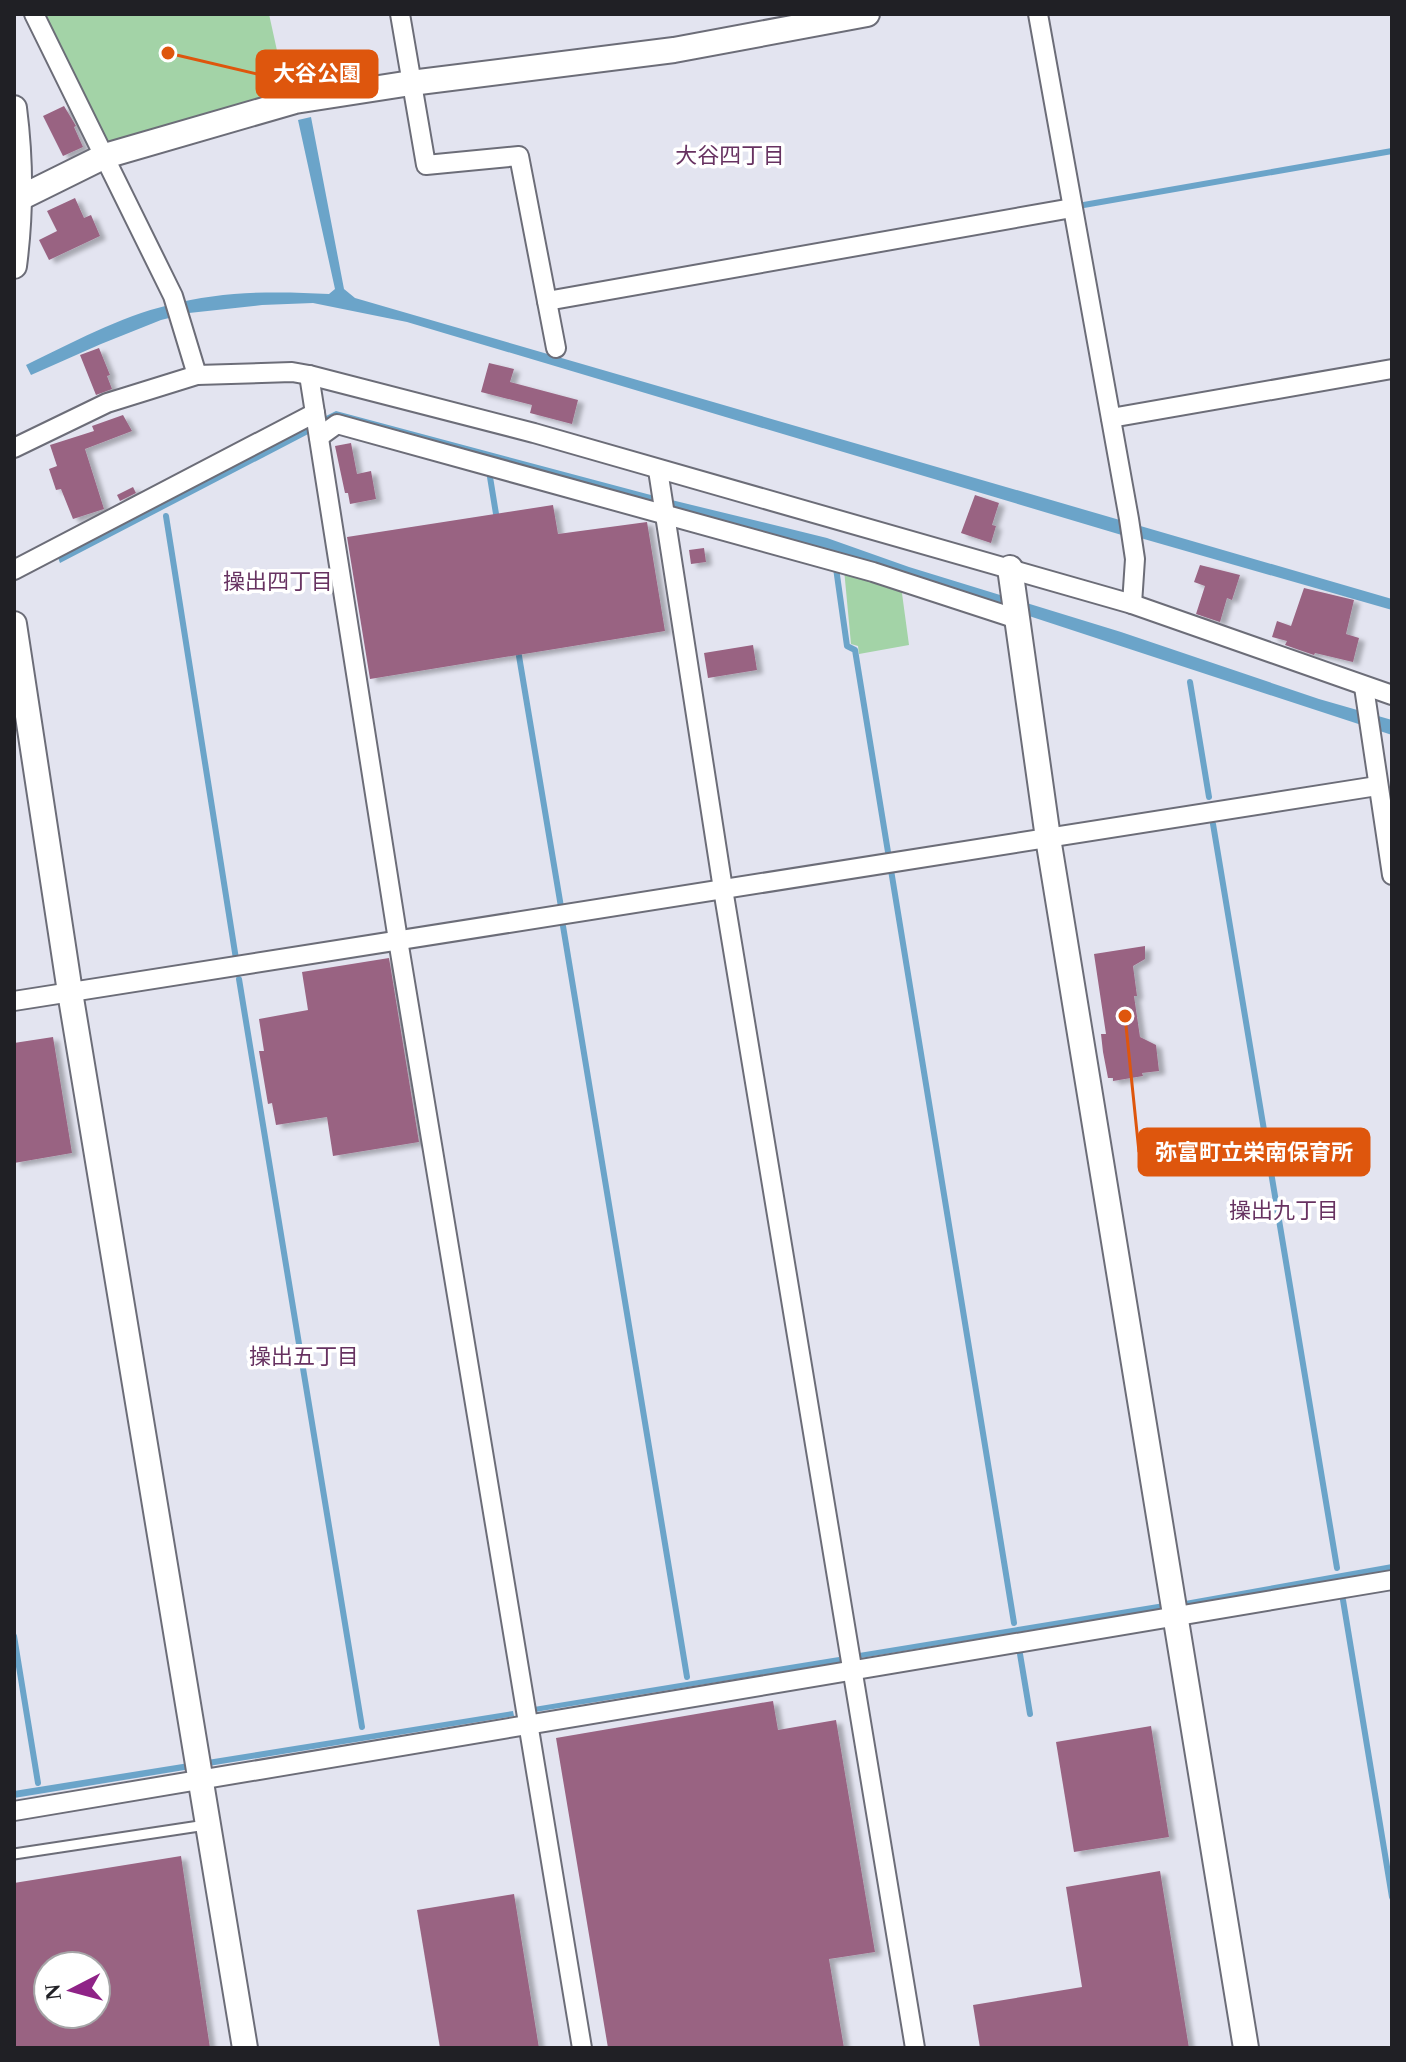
<svg xmlns="http://www.w3.org/2000/svg" width="1406" height="2062" viewBox="0 0 1406 2062" font-family="'Times New Roman','Noto Sans JP',serif">
  <style>
    .green { fill: #a3d3a7 }
    .water { fill: #6ba4c9 }
    .lines { fill: none; stroke-linecap: round; stroke-linejoin: round }
    .stream { stroke: #6ba4c9; stroke-width: 6 }
    .building { fill: #996382; fill-rule: evenodd; filter: url(#shadow) }
    .lane-casing { stroke: #6c6d78; stroke-width: 13 }
    .street-casing { stroke: #6c6d78; stroke-width: 22 }
    .secondary-casing { stroke: #6c6d78; stroke-width: 28 }
    .lane { stroke: #fff; stroke-width: 9 }
    .street { stroke: #fff; stroke-width: 18 }
    .secondary { stroke: #fff; stroke-width: 24 }
    .labels { text-anchor: middle; dominant-baseline: central; stroke-width: 7; stroke-linejoin: round; paint-order: stroke }
    .neighbourhood-label { font-size: 22px; fill: #673261; stroke: #fff }
    .leader { fill: none; stroke: #de560d; stroke-width: 3 }
    .callout-dot { fill: #de560d; stroke: #fff; stroke-width: 3 }
    .callout { fill: #de560d; stroke: #de560d; stroke-width: 3 }
    .callout-label { font-size: 22px; text-anchor: middle; font-weight: bold; fill: #fff }
  </style>
  <defs>
    <filter id="shadow"><feDropShadow dx="6" dy="3.5" stdDeviation="2" flood-color="#0004"/></filter>
  </defs>
  <rect width="100%" height="100%" fill="#e3e4f0"/>
  <g class="green">
    <polygon points="40,14 269,14 286,92 108,146"/>
    <polygon points="844,569 901,586 909,645 859,654 858,646 851,644"/>
  </g>
  <g class="water">
    <path d="M311,117L344,289L355,298L1392,599V610L1137,537L1125,536L407,322L313,303L262,305L189,313L161,320L101,344L31,375L26,365C72,343 119,317 169,305C221,291 275,291 329,294L335,289L298,120Z"/>
    <polygon points="336,411 647,494 827,538 909,567 1121,632 1319,699 1392,720 1392,735 1026,615 337,419 60,563 56,552"/>
    <polygon points="1392,1564 1392,1571 1185,1605 1185,1601"/>
    <polygon points="1164,1603 1165,1608 861,1658 859,1653"/>
    <polygon points="839,1657 841,1662 535,1712 534,1707"/>
    <polygon points="513,1711 514,1716 14,1798 14,1791"/>
  </g>
  <g class="lines">
    <g class="stream">
      <polyline points="1078,206 1392,151"/>
      <polyline points="490,477 497,520"/>
      <polyline points="166,516 236,959"/>
      <polyline points="836,568 847,646 855,650 888,852"/>
      <polyline points="518,650 561,907"/>
      <polyline points="1190,682 1209,797"/>
      <polyline points="1213,824 1337,1568"/>
      <polyline points="891,870 1014,1623"/>
      <polyline points="563,926 687,1677"/>
      <polyline points="239,979 362,1727"/>
      <polyline points="1343,1600 1392,1897"/>
      <polyline points="14,1636 38,1783"/>
      <polyline points="1020,1654 1030,1714"/>
    </g>
  </g>
  <g class="building">
    <polygon points="64,106 76,126 74,127 83,147 63,156 43,116"/>
    <polygon points="75,198 84,218 91,215 100,236 49,260 39,240 57,231 47,211"/>
    <polygon points="99,348 110,375 107,376 112,389 96,395 80,355"/>
    <polygon points="489,363 514,369 510,382 578,400 572,424 530,413 532,405 481,392"/>
    <polygon points="123,415 132,431 85,449 104,509 73,519 61,489 56,490 49,469 57,466 50,445 94,431 92,426"/>
    <polygon points="351,443 357,474 371,471 376,499 350,504 348,493 345,493 335,446"/>
    <polygon points="133,487 136,493 120,501 117,495"/>
    <polygon points="975,495 999,503 992,525 996,526 991,543 961,533"/>
    <polygon points="553,505 558,534 647,522 665,631 370,679 347,537"/>
    <polygon points="704,548 706,562 691,564 689,550"/>
    <polygon points="1200,565 1240,575 1232,600 1227,598 1220,622 1196,614 1205,586 1194,582"/>
    <polygon points="1304,588 1354,600 1346,634 1359,638 1353,662 1315,653 1314,655 1285,645 1287,641 1272,637 1277,621 1291,626"/>
    <polygon points="753,645 757,670 708,678 704,653"/>
    <polygon points="1145,946 1145,959 1133,966 1137,996 1134,996 1140,1037 1156,1045 1159,1071 1142,1073 1143,1076 1113,1081 1113,1078 1108,1078 1103,1052 1101,1034 1106,1034 1094,954"/>
    <polygon points="389,958 419,1142 333,1156 327,1117 276,1125 272,1103 268,1104 259,1051 264,1051 259,1019 308,1010 302,972"/>
    <polygon points="53,1037 72,1153 14,1163 14,1043"/>
    <polygon points="773,1701 778,1730 836,1720 875,1952 829,1959 844,2048 608,2048 556,1738"/>
    <polygon points="1151,1726 1169,1837 1074,1852 1056,1742"/>
    <path d="M181,1856L210,2048H14V1883ZM48,1966H96V2014H48Z"/>
    <polygon points="1160,1871 1189,2048 980,2048 973,2005 1082,1987 1066,1887"/>
    <polygon points="514,1894 539,2048 440,2048 417,1910"/>
  </g>
  <g class="lines">
    <g class="lane-casing">
      <polyline id="lane" points="14,1854 206,1825"/>
    </g>
    <g class="street-casing">
      <g id="street">
        <polyline points="34,14 173,296 197,375"/>
        <polyline points="400,14 426,165 519,156 556,348"/>
        <polyline points="1038,14 1129,519 1135,559 1132,604"/>
        <polyline points="547,301 1072,208"/>
        <polyline points="309,375 398,940 582,2048"/>
        <polyline points="1111,418 1392,369"/>
        <polyline points="319,437 337,424 873,572 1017,619"/>
        <polyline points="14,448 107,403 197,375 292,372 309,375 534,433 1132,604 1392,695"/>
        <polyline points="658,470 723,889 915,2048"/>
        <polyline points="14,570 315,413"/>
        <polyline points="1364,687 1392,875"/>
        <polyline points="14,1001 1377,786"/>
        <polyline points="14,1811 1392,1580"/>
      </g>
    </g>
    <g class="secondary-casing">
      <g id="secondary">
        <path d="M14,108C21,162 21,212 14,266"/>
        <polyline points="14,201 105,156 295,101 411,83 674,50 867,14"/>
        <polyline points="1010,568 1048,838 1246,2048"/>
        <polyline points="14,624 70,992 245,2048"/>
      </g>
    </g>
    <use href="#lane" class="lane"/>
    <use href="#street" class="street"/>
    <use href="#secondary" class="secondary"/>
  </g>
  <g class="labels">
    <g class="neighbourhood-label">
      <text x="730" y="155">大谷四丁目</text>
      <text x="278" y="581">操出四丁目</text>
      <text x="1284" y="1210">操出九丁目</text>
      <text x="304" y="1356">操出五丁目</text>
    </g>
  </g>
  <path class="leader" d="M168 53L257 74M1125 1016L1139 1152"/>
  <g class="callout-dot">
    <circle cx="168" cy="53" r="8"/>
    <circle cx="1125" cy="1016" r="8"/>
  </g>
  <g class="callout">
    <rect x="257" y="51" width="120" height="46" rx="8"/>
    <rect x="1139" y="1129" width="230" height="46" rx="8"/>
  </g>
  <g class="callout-label">
    <text x="317" y="81">大谷公園</text>
    <text x="1254" y="1160">弥富町立栄南保育所</text>
  </g>
  <rect width="1406" height="2062" fill="none" stroke="#202025" stroke-width="32"/>
  <g transform="translate(72 1990) rotate(264)"><circle r="38" fill="#ffffff" stroke="#a6a6a8" stroke-width="2"/>
  <path d="M0-6L14 30L0 20L-14 30Z" fill="#8f2387"/>
  <text y="-12" font-size="22" font-weight="bold" text-anchor="middle" fill="#202025">N</text>
  </g>
</svg>
